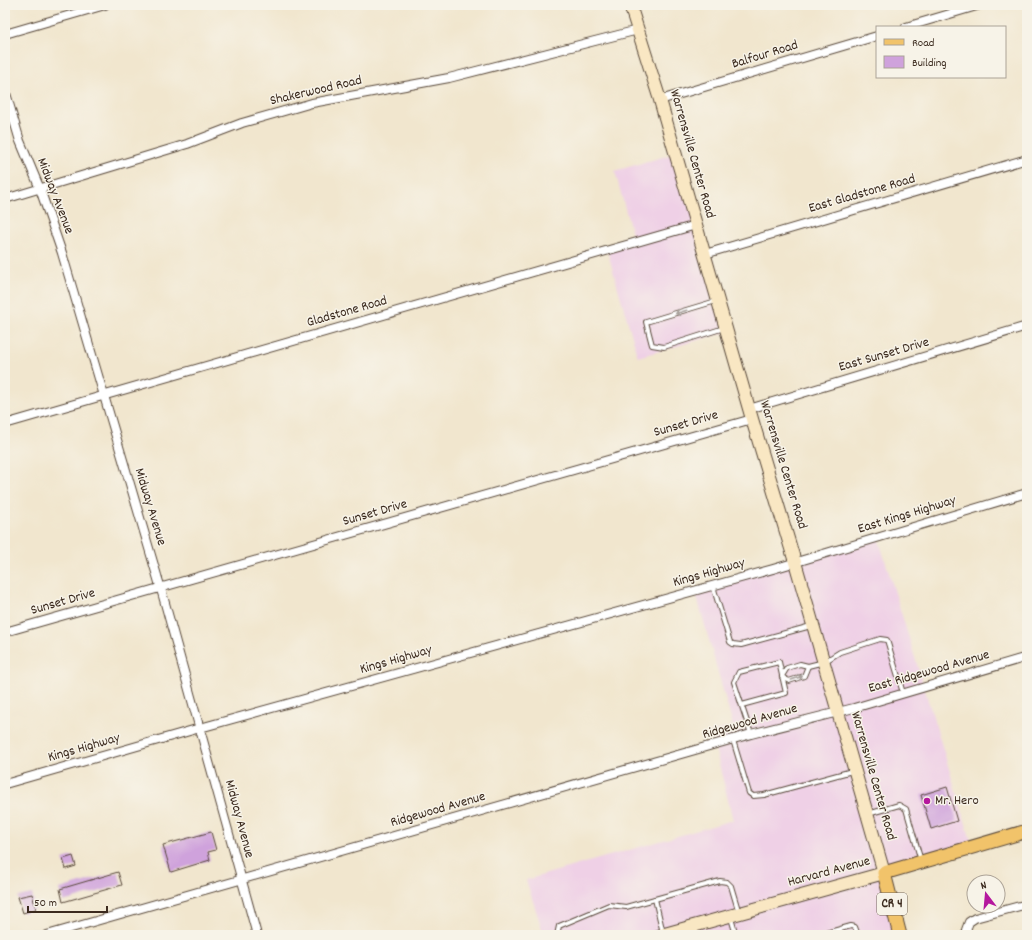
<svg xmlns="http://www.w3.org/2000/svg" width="1032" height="940" viewBox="0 0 1032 940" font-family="Dekko,sans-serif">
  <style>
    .built { fill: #efd0e6 }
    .building { fill: #cfa2dc }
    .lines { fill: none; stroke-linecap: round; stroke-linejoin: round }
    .lane-casing { stroke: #564638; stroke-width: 6 }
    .street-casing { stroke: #564638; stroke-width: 10 }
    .secondary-casing { stroke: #564638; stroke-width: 14 }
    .primary-casing { stroke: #564638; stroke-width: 15 }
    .lane { stroke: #fff; stroke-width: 4 }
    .street { stroke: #fff; stroke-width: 8 }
    .secondary { stroke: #f9e7c3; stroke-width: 12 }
    .primary { stroke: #f1c36a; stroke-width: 13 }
    .oneway { stroke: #a79f9a }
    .poi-dot { fill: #b5179e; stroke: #f7f3e8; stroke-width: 1.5 }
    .labels { text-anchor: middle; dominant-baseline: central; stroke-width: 3; stroke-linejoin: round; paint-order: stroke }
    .shield { fill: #f7f3e8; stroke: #73665b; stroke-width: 1 }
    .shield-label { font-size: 13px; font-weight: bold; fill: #3b2a1e }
    .street-label { font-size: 14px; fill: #3b2a1e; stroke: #f7f3e8 }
    .poi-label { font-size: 14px; fill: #3b2a1e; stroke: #f7f3e8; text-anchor: start }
  </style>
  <rect width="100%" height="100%" fill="#f7f3e8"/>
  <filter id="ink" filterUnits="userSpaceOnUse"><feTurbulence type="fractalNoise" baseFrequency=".025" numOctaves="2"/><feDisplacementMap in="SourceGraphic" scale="8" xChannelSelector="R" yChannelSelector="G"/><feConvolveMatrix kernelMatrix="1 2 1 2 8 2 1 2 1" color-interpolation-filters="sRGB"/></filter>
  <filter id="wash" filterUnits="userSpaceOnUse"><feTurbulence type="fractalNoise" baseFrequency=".012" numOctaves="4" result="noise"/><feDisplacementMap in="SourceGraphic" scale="16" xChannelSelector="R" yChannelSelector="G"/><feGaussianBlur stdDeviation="0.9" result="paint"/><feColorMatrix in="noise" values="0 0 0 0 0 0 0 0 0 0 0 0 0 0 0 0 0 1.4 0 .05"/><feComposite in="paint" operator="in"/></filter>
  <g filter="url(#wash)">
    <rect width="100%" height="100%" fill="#f1e6ce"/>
    <g class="built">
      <polygon points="676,153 727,332 638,357 607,250 634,242 615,171"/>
      <polygon points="878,537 973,847 884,873 900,935 544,935 526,880 733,820 711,732 733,726 695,590"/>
    </g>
    <g id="blocks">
      <g class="building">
        <polygon points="947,787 957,821 931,829 921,795"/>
        <polygon points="211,832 216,850 208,852 210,860 171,872 163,845"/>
        <polygon points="73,856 76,866 66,869 63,859"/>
        <polygon points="118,872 122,885 63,902 60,889"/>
        <polygon points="32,894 36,909 23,913 18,897"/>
      </g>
    </g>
  </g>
  <g filter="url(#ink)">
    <use href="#blocks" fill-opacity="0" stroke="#564638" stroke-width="1"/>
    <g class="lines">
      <g class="lane-casing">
        <g id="lane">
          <polyline points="716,301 646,322 652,345 664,347 724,328"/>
          <polyline points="713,586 730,642 733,644 741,645 811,626"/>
          <polyline points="782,676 787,668 800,664 808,666 824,662 840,652 880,639 887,640 903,693"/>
          <polyline points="782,677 789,681 804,676 808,666"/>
          <polyline points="742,705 786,693 779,662 739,672 734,682 751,734"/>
          <polyline points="733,740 749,793 753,796 764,795 852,771"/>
          <polyline points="868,814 899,805 906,809 921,861"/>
          <polyline points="655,899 663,933"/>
          <polyline points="731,918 736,935"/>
          <polyline points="557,935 559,926 609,905 626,907 720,881 727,882 731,886 739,913"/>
          <polyline points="819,935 851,926 855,927 858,935"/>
        </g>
      </g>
      <g class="street-casing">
        <g id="street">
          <polyline points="906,27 980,5"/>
          <polyline points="5,34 105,5"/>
          <polyline points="5,90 20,141 40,189 62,253 163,596 257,935"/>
          <polyline points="660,100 877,36"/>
          <polyline points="5,199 187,144 242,123 312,103 449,78 638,30"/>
          <polyline points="705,254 1027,159"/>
          <polyline points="749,409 1027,326"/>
          <polyline points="5,424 696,225"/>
          <polyline points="5,632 752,419"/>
          <polyline points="5,784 200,728 773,569 1027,493"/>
          <polyline points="47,935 751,734 854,708 1027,657"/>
          <polyline points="967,935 966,930 969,922 975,918 1027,904"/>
        </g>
      </g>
      <g class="secondary-casing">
        <polyline id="secondary" points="630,5 660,100 752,419 795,562 884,873 661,935"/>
      </g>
      <g class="primary-casing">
        <polyline id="primary" points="900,935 884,873 1027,831"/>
      </g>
      <use href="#lane" class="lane"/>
      <use href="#street" class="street"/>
      <use href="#secondary" class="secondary"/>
      <use href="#primary" class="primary"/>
    </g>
    <defs><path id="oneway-shaft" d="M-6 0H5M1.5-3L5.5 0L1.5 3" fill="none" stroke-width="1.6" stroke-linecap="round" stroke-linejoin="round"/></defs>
    <g class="oneway">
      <use href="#oneway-shaft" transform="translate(681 312) rotate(163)"/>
      <use href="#oneway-shaft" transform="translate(797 678) rotate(-19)"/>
    </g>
  </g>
  <circle class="poi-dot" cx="927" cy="801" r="4"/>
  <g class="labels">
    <rect class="shield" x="877" y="893" width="30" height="22" rx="3"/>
    <g class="shield-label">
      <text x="892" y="904">CR 4</text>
    </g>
    <g class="street-label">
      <text transform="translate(765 55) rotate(-17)">Balfour Road</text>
      <text transform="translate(316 91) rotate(-13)">Shakerwood Road</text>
      <text transform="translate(692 154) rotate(74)">Warrensville Center Road</text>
      <text transform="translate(862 194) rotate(-16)">East Gladstone Road</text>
      <text transform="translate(55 196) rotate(69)">Midway Avenue</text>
      <text transform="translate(347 312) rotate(-16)">Gladstone Road</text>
      <text transform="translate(884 355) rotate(-16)">East Sunset Drive</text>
      <text transform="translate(686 424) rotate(-16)">Sunset Drive</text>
      <text transform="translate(783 465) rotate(73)">Warrensville Center Road</text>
      <text transform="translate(150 507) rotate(73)">Midway Avenue</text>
      <text transform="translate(375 513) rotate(-16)">Sunset Drive</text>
      <text transform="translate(907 515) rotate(-17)">East Kings Highway</text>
      <text transform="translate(709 573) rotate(-16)">Kings Highway</text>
      <text transform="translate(63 602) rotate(-16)">Sunset Drive</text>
      <text transform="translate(396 660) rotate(-16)">Kings Highway</text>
      <text transform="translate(929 672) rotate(-16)">East Ridgewood Avenue</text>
      <text transform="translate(750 722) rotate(-16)">Ridgewood Avenue</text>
      <text transform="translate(84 748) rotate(-16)">Kings Highway</text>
      <text transform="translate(873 776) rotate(74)">Warrensville Center Road</text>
      <text transform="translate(438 810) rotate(-16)">Ridgewood Avenue</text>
      <text transform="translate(239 819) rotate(75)">Midway Avenue</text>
      <text transform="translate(829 872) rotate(-15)">Harvard Avenue</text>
    </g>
    <g class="poi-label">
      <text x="935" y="801">Mr. Hero</text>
    </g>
  </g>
  <rect width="1032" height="940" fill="none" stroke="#f7f3e8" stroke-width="20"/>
  <rect x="876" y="26" width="130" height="52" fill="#f7f3e8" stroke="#aca397"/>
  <rect x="884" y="39" width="20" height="6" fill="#f1c36a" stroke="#aca397"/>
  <text x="912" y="46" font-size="12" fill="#3b2a1e">Road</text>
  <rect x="884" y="56" width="20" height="12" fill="#cfa2dc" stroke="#aca397"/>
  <text x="912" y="66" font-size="12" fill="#3b2a1e">Building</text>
  <g transform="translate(986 894) rotate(344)"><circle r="19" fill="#f7f3e8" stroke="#aca397"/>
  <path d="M0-3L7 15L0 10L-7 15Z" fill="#b5179e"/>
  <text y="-6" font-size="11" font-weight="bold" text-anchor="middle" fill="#3b2a1e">N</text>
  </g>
  <path d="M28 906v6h79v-6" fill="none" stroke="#3b2a1e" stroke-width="2"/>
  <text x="34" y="906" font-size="12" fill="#3b2a1e" stroke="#f7f3e8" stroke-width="3" paint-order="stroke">50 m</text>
</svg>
